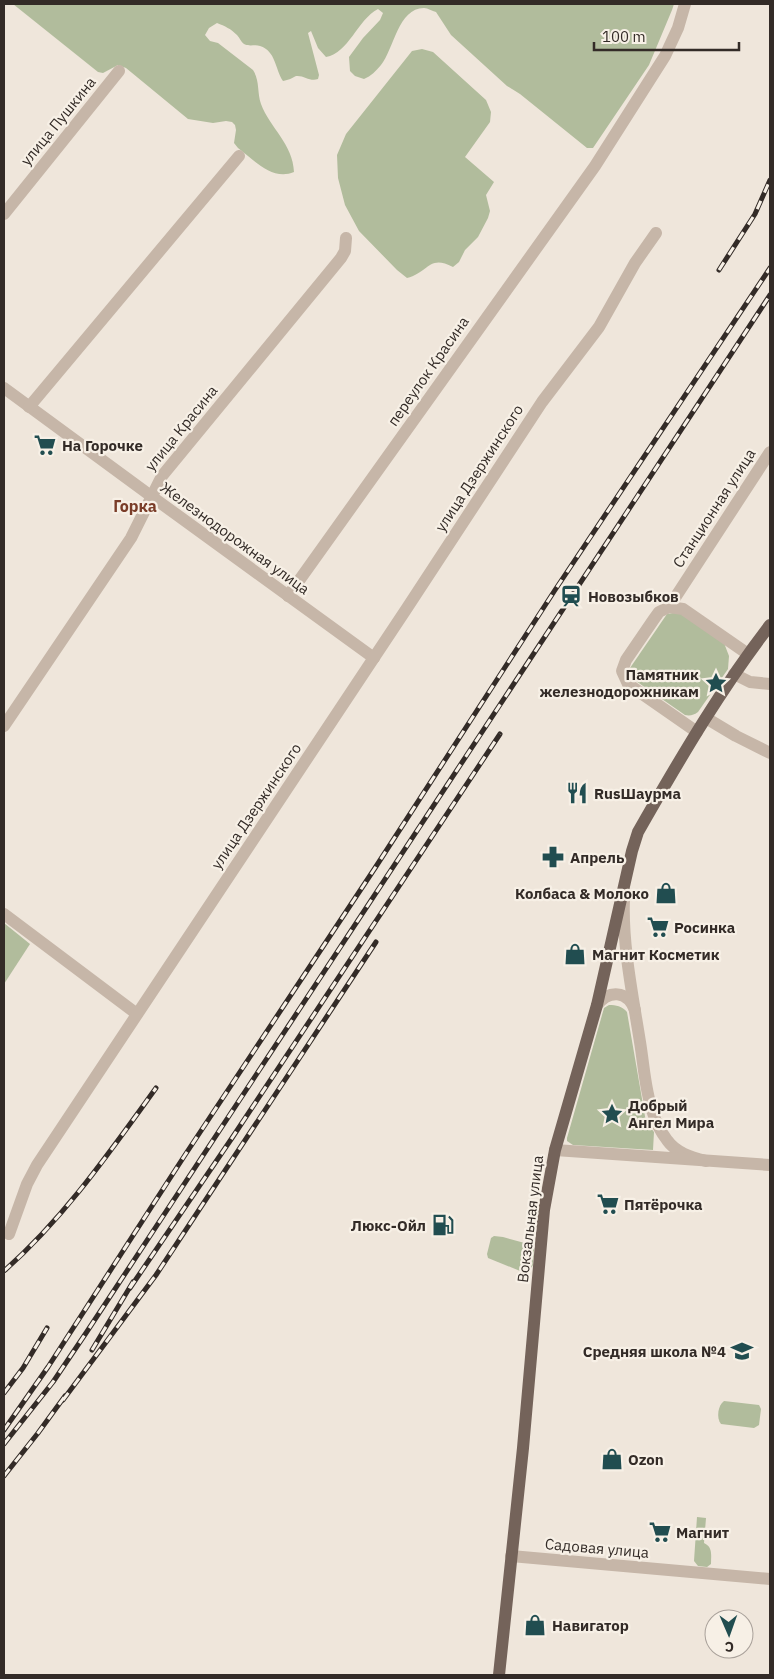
<svg xmlns="http://www.w3.org/2000/svg" width="774" height="1679" viewBox="0 0 774 1679" font-family="'IBM Plex Sans',sans-serif">
  <style>
    .green { fill: #b1bc9c }
    .lines { fill: none; stroke-linecap: round; stroke-linejoin: round }
    .minor { stroke: #c6b6a8; stroke-width: 12 }
    .major { stroke: #74635a; stroke-width: 12 }
    .rail-casing { stroke: #332b27; stroke-width: 5 }
    .rail { stroke: #f7f0e6; stroke-width: 3; stroke-dasharray: 9; stroke-linecap: butt }
    .labels { text-anchor: middle; dominant-baseline: central; stroke-width: 4.5; stroke-linejoin: round; paint-order: stroke }
    .street-label { font-size: 15px; fill: #332b27; stroke: #f7f0e6 }
    .poi-label { font-size: 15px; font-weight: bold; fill: #332b27; stroke: #f7f0e6; text-anchor: start }
    .neighbourhood-label { font-size: 16px; font-weight: bold; fill: #7a3d29; stroke: #f7f0e6 }
  </style>
  <rect width="100%" height="100%" fill="#efe6db"/>
  <g class="green">
    <path d="M13,4H674L672,10L649,65L593,148H587L520,94L507,86L451,35L436,12C432,11 428,8 424,8C398,8 394,49 381,65C376,71 371,76 364,79L355,76L350,71L349,57L363,38L380,20L383,13L378,9C357,20 349,53 326,57L318,48L311,31L308,33L319,75L318,79C310,82 304,75 296,76C292,78 289,80 283,81C275,69 276,51 260,46C255,44 250,47 244,44C241,42 240,38 237,35C231,29 225,26 217,23L209,28L205,35L210,41L218,43L253,70C260,81 257,93 261,104C270,128 293,144 294,172C272,181 254,160 238,148L234,143L236,130L235,125L232,122L226,121L213,123L188,119L126,68L118,65L103,73L98,72Z"/>
    <path d="M422,49L433,52L486,100L491,112L490,122L465,157L494,182L486,195L490,211L488,218L478,237L465,250L459,262L453,267C429,254 429,272 407,278L397,270L359,231L345,205L338,178L337,155L346,134L412,51Z"/>
    <path d="M679,612L724,643L729,656L728,669L698,712C694,715 690,716 685,715L633,679L629,672L630,668L667,614Z"/>
    <polygon points="4,923 30,944 4,984"/>
    <path d="M609,1005C616,1005 622,1006 627,1012L646,1122L654,1132L653,1150L573,1145L567,1141V1138L604,1008Z"/>
    <polygon points="494,1236 503,1237 532,1245 534,1250 533,1265 529,1272 525,1273 488,1258 487,1254 491,1238"/>
    <path d="M724,1401L759,1405L761,1409L759,1425L754,1428L721,1424C716,1418 718,1405 724,1401Z"/>
    <path d="M697,1517L706,1518L704,1543C713,1547 711,1555 711,1564L707,1567L698,1566L694,1561Z"/>
  </g>
  <g class="lines">
    <g class="minor">
      <polyline points="4,214 119,71"/>
      <polyline points="4,388 151,496 374,658"/>
      <polyline points="29,407 239,156"/>
      <polyline points="288,596 595,166 665,56 678,28 685,4"/>
      <polyline points="669,607 770,452"/>
      <polyline points="734,674 750,682 770,684"/>
      <polyline points="706,718 736,736 770,753"/>
      <polyline points="4,726 131,538 162,476 341,258 345,251 346,238"/>
      <polyline points="697,732 628,684 622,671 626,660 654,619 659,612 669,607 683,609 748,654"/>
      <path d="M624,899C622,944 633,997 640,1042C644,1066 645,1091 653,1113C656,1123 661,1132 667,1140C676,1153 691,1157 706,1161"/>
      <polyline points="4,914 137,1014"/>
      <path d="M597,1005C609,990 627,990 635,1010"/>
      <polyline points="555,1150 770,1165"/>
      <polyline points="9,1234 27,1184 37,1165 407,608 542,402 599,327 635,263 656,233"/>
      <polyline points="511,1556 770,1579"/>
    </g>
    <path class="major" d="M499,1675L523,1448L544,1210L555,1150L597,1005L632,851L638,832L646,818C684,752 723,686 770,625"/>
    <g class="rail-casing">
      <g id="rail">
        <polyline points="719,270 755,214 770,180"/>
        <path d="M4,1271C64,1218 109,1153 156,1088"/>
        <polyline points="130,1288 232,1138 500,734"/>
        <polyline points="92,1350 133,1282"/>
        <polyline points="4,1393 23,1368 47,1328"/>
        <polyline points="63,1400 156,1275 376,942"/>
        <polyline points="4,1430 48,1367 185,1155 375,868 555,590 770,268"/>
        <polyline points="4,1444 53,1382 86,1333 770,295"/>
        <polyline points="4,1476 38,1433 65,1396"/>
      </g>
    </g>
    <use href="#rail" class="rail"/>
  </g>
  <defs>
    <g id="supermarket-bare" transform="scale(1.725)"><path d="M-6-5.5h2.5l.6 2H6L4.5 2H-2.5L-4.4-4H-6ZM-1.5 3.2a1.3 1.3 0 1 0 .1 0ZM3 3.2a1.3 1.3 0 1 0 .1 0Z" fill="#214d50" stroke="#f7f0e6" stroke-width="2.5" paint-order="stroke"/></g>
    <g id="station-bare" transform="scale(1.725)"><path d="M-3-6H3Q5-6 5-4V2Q5 4 3 4L4.5 6H3L1.5 4h-3L-3 6H-4.5L-3 4Q-5 4-5 2V-4Q-5-6-3-6ZM-3.5-4v3h7v-3ZM-3.5 1v1.5H-2V1ZM2 1v1.5H3.5V1Z" fill="#214d50" stroke="#f7f0e6" stroke-width="2.5" paint-order="stroke"/></g>
    <g id="sight-bare" transform="scale(1.725)"><path d="M0-6L1.8-2.2L6-1.7L2.9 1.2L3.7 5.4L0 3.3L-3.7 5.4L-2.9 1.2L-6-1.7L-1.8-2.2Z" fill="#214d50" stroke="#f7f0e6" stroke-width="2.5" paint-order="stroke"/></g>
    <g id="restaurant-bare" transform="scale(1.725)"><path d="M-5-6h1v4h1v-4h1v4h1v-4h1v5L-1.5 .5V6h-2V.5L-5-1ZM5-6V6H3V1.5H1.5Q1.5-4 5-6Z" fill="#214d50" stroke="#f7f0e6" stroke-width="2.5" paint-order="stroke"/></g>
    <g id="pharmacy-bare" transform="scale(1.725)"><path d="M-2-6h4v4h4v4h-4v4h-4v-4h-4v-4h4Z" fill="#214d50" stroke="#f7f0e6" stroke-width="2.5" paint-order="stroke"/></g>
    <g id="shop-bare" transform="scale(1.725)"><path d="M-5-2.5h2.3a2.7 3.5 0 0 1 5.4 0H5L5.5 6h-11ZM-1.5-2.5h3a1.5 2.3 0 0 0-3 0Z" fill="#214d50" stroke="#f7f0e6" stroke-width="2.5" paint-order="stroke"/></g>
    <g id="fuel-bare" transform="scale(1.725)"><path d="M-5.5-6h7V0h2V4h1.3V-2.5L3-4.5l.8-.8L6-3V5H2.5V1h-1V6h-7ZM-4.2-4.7v3.2H.2V-4.7Z" fill="#214d50" stroke="#f7f0e6" stroke-width="2.5" paint-order="stroke"/></g>
    <g id="school-bare" transform="scale(1.725)"><path d="M0-5L7-2L0 1L-7-2ZM-4 1L0 2.5L4 1V4Q0 6-4 4Z" fill="#214d50" stroke="#f7f0e6" stroke-width="2.5" paint-order="stroke"/></g>
  </defs>
  <g fill-rule="evenodd">
    <use href="#supermarket-bare" x="45" y="445"/>
    <use href="#station-bare" x="571" y="596"/>
    <use href="#sight-bare" x="716" y="683"/>
    <use href="#restaurant-bare" x="577" y="793"/>
    <use href="#pharmacy-bare" x="553" y="857"/>
    <use href="#shop-bare" x="666" y="893"/>
    <use href="#supermarket-bare" x="658" y="927"/>
    <use href="#shop-bare" x="575" y="954"/>
    <use href="#sight-bare" x="612" y="1114"/>
    <use href="#supermarket-bare" x="608" y="1204"/>
    <use href="#fuel-bare" x="443" y="1225"/>
    <use href="#school-bare" x="742" y="1351"/>
    <use href="#shop-bare" x="612" y="1459"/>
    <use href="#supermarket-bare" x="660" y="1532"/>
    <use href="#shop-bare" x="535" y="1625"/>
  </g>
  <g class="labels">
    <g class="street-label">
      <text transform="translate(58 121) rotate(-51)">улица Пушкина</text>
      <text transform="translate(428 371) rotate(-55)">переулок Красина</text>
      <text transform="translate(181 428) rotate(-51)">улица Красина</text>
      <text transform="translate(479 468) rotate(-57)">улица Дзержинского</text>
      <text transform="translate(714 508) rotate(-57)">Станционная улица</text>
      <text transform="translate(235 538) rotate(36)">Железнодорожная улица</text>
      <text transform="translate(256 806) rotate(-56)">улица Дзержинского</text>
      <text transform="translate(530 1219) rotate(-83)">Вокзальная улица</text>
      <text transform="translate(597 1548) rotate(5)">Садовая улица</text>
    </g>
    <g class="poi-label">
      <text x="62" y="445">На Горочке</text>
      <text x="588" y="596">Новозыбков</text>
      <text x="699" y="674" text-anchor="end">Памятник<tspan x="699" dy="17">железнодорожникам</tspan></text>
      <text x="594" y="793">RusШаурма</text>
      <text x="570" y="857">Апрель</text>
      <text x="649" y="893" text-anchor="end">Колбаса &amp; Молоко</text>
      <text x="674" y="927">Росинка</text>
      <text x="592" y="954">Магнит Косметик</text>
      <text x="628" y="1105">Добрый<tspan x="628" dy="17">Ангел Мира</tspan></text>
      <text x="624" y="1204">Пятёрочка</text>
      <text x="426" y="1225" text-anchor="end">Люкс-Ойл</text>
      <text x="726" y="1351" text-anchor="end">Средняя школа №4</text>
      <text x="628" y="1459">Ozon</text>
      <text x="676" y="1532">Магнит</text>
      <text x="552" y="1625">Навигатор</text>
    </g>
    <g class="neighbourhood-label">
      <text x="135" y="506">Горка</text>
    </g>
  </g>
  <rect width="774" height="1679" fill="none" stroke="#332b27" stroke-width="10"/>
  <g transform="translate(729 1634) rotate(178)"><circle r="24" fill="#f7f0e6" stroke="#a9a19a"/>
  <path d="M0-4L9 19L0 12L-9 19Z" fill="#214d50"/>
  <text y="-8" font-size="14" font-weight="bold" text-anchor="middle" fill="#332b27">С</text>
  </g>
  <path d="M594 42v8h145v-8" fill="none" stroke="#332b27" stroke-width="2.5"/>
  <text x="602" y="42" font-size="15" fill="#332b27" stroke="#f7f0e6" stroke-width="4" paint-order="stroke">100 m</text>
</svg>
